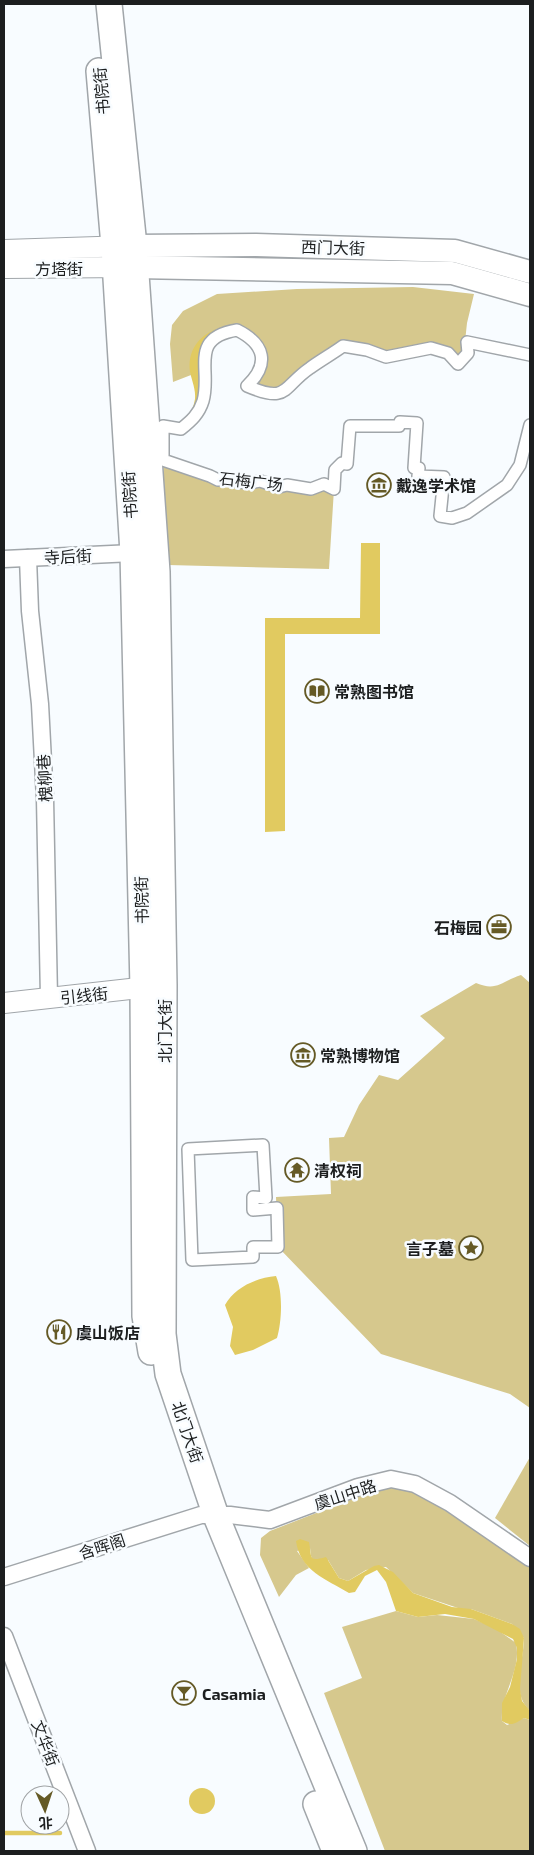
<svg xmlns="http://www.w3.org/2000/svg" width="534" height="1855" viewBox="0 0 534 1855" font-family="'Exo 2','Noto Sans SC',sans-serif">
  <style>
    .green { fill: #d6c88d }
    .water { fill: #e1ca60 }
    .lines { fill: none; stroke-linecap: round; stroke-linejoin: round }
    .stream { stroke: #e1ca60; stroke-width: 4.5 }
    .pedestrian-casing { stroke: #a1a6aa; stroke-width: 14 }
    .minor-casing { stroke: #a1a6aa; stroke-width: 19 }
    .tertiary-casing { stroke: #a1a6aa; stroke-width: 22 }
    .secondary-casing { stroke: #a1a6aa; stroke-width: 25 }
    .primary-casing { stroke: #a1a6aa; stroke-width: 28 }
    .pedestrian { stroke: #fff; stroke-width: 11 }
    .minor { stroke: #fff; stroke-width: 16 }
    .tertiary { stroke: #fff; stroke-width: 20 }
    .secondary { stroke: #fff; stroke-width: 22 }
    .primary { stroke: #fff; stroke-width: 25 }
    .labels { text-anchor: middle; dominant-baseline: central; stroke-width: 5; stroke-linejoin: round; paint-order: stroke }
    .street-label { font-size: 16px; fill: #1c1e1f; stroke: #f8fcff }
    .poi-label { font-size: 16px; font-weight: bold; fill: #1c1e1f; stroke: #f8fcff; text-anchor: start }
  </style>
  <rect width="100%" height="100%" fill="#f8fcff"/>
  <g class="green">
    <polygon points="413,287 474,294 467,323 463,360 431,348 386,357 343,346 289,389 256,390 257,345 226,329 190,364 191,375 173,382 170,344 172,325 183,311 217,294 297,289"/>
    <polygon points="163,460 210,476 334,489 329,569 168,565"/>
    <path d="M521,975L530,983V1408L510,1394L381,1354L278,1247L276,1197L331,1194L329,1138L344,1137L359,1105L379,1075L398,1080L445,1038L420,1016L476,983C497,992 502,981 521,975Z"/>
    <polygon points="530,1457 530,1546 495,1518"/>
    <path d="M394,1485L415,1491L530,1566V1711C510,1693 524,1661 524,1638L512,1624L471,1609H461L413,1593L386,1567L366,1570L348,1581L339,1578L328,1560H313L311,1556L310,1548L297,1551L309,1568L296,1575L279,1597L260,1555L261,1538L270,1531L383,1487Z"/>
    <path d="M396,1611L418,1617L437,1615L474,1619L495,1628L516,1643C522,1671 500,1694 502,1721L507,1725L524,1718L530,1720V1851H385L324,1693L362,1678L342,1627Z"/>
  </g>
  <g class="water">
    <path d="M217,329L234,332L208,344L205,389L188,418C191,412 194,406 195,399C196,390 192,381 190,372C187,351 199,335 217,329Z"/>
    <polygon points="361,543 380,543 380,634 285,634 285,831 265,832 265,618 360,618"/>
    <path d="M276,1276C283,1292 282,1321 277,1338L253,1350L235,1355L230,1346L233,1327L225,1305C235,1287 256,1278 276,1276Z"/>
    <path d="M300,1539L309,1542C312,1558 308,1562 326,1557L339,1578L348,1581L374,1566L379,1565L393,1572L413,1593L452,1607L471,1609L512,1624L520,1629L524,1638L520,1689L522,1701L530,1711V1720L524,1718C516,1723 511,1727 502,1721V1703L510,1687L517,1659V1648L513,1639L474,1619L445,1614L418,1617L396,1611L386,1582L377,1570L365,1576L355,1592L349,1593C326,1579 300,1571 296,1541Z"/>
    <circle cx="202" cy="1801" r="13"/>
  </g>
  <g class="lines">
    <polyline class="stream" points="4,1833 60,1833"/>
    <g class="pedestrian-casing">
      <g id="pedestrian">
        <path d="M530,355L467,342L468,353L458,364L448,353L431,348L386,357L367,350L343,346C332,354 321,360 310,368C282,387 289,404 247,386C270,364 265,344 237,330C188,338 212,370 203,401C199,414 191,421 181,429L163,426V460L210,476L218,480L230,478L238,482L250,483L260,481L279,487L287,485L311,489L324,484L334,489L335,470L342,463L347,464L350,426H399L400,422L417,423L414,468H419L418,476L444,477L440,516L452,518L467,513L507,485L520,465L530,425"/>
        <polygon points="263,1145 266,1198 253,1197 253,1210 277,1208 278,1247 253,1247 253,1257 192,1260 188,1149"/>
      </g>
    </g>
    <g class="minor-casing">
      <g id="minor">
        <polyline points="28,558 30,611 40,704 45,799 49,998"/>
        <polyline points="4,559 133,553"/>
        <polyline points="4,1577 201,1515 230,1515 270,1520 358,1487 391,1479 415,1484 450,1503 530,1558"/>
        <polyline points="4,1636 87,1851"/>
      </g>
    </g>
    <g class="tertiary-casing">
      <g id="tertiary">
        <polyline points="4,250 129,246"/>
        <polyline points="4,268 130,267"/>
        <polyline points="4,1003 157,986"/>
      </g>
    </g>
    <g class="secondary-casing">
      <g id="secondary">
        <polyline points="134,246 256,245 455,251 530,272"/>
        <polyline points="135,267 452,273 530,295"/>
      </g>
    </g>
    <g class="primary-casing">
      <g id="primary">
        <polyline points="109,4 134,246 157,572 164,985 163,1334 168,1374 216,1516 354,1851"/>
        <polyline points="99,71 114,246 133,553 143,988 145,1316 151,1352"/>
        <polyline points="316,1804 335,1851"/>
      </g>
    </g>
    <use href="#pedestrian" class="pedestrian"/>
    <use href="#minor" class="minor"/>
    <use href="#tertiary" class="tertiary"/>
    <use href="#secondary" class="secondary"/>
    <use href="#primary" class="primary"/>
  </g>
  <defs>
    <g id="museum-ring" transform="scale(1.25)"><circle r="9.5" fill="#f8fcff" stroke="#655a26" stroke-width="1.5"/><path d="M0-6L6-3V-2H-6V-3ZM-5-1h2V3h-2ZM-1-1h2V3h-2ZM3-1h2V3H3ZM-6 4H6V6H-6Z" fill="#655a26"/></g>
    <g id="library-ring" transform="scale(1.25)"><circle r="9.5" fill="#f8fcff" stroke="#655a26" stroke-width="1.5"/><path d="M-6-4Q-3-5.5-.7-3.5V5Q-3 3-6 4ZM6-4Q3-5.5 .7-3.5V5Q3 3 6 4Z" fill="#655a26"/></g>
    <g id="office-ring" transform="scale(1.25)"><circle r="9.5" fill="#f8fcff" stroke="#655a26" stroke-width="1.5"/><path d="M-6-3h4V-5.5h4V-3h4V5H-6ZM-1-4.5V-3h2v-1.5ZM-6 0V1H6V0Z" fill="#655a26"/></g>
    <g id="temple-ring" transform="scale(1.25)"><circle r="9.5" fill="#f8fcff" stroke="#655a26" stroke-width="1.5"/><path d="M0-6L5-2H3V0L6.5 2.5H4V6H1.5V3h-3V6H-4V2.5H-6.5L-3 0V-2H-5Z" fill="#655a26"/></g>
    <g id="sight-ring" transform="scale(1.25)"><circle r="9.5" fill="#f8fcff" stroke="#655a26" stroke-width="1.5"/><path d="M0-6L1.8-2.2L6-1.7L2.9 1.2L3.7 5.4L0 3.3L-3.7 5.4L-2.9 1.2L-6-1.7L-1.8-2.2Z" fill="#655a26"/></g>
    <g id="restaurant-ring" transform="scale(1.25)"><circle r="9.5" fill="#f8fcff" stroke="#655a26" stroke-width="1.5"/><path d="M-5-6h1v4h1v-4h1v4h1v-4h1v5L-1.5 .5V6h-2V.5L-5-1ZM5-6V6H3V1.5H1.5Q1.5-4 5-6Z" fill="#655a26"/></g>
    <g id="bar-ring" transform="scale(1.25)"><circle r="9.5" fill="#f8fcff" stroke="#655a26" stroke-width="1.5"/><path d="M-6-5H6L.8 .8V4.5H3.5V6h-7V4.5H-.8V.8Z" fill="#655a26"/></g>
  </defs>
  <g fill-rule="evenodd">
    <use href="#museum-ring" x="379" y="485"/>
    <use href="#library-ring" x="317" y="691"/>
    <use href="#office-ring" x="499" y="927"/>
    <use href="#museum-ring" x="303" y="1055"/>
    <use href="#temple-ring" x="297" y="1170"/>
    <use href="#sight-ring" x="471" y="1248"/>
    <use href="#restaurant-ring" x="59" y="1332"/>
    <use href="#bar-ring" x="184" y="1693"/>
  </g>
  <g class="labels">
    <g class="street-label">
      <text transform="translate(101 91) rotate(-95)">书院街</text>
      <text transform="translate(333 247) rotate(2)">西门大街</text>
      <text x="59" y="268">方塔街</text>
      <text transform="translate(251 481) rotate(6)">石梅广场</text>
      <text transform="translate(129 495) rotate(-94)">书院街</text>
      <text transform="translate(68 556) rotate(-3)">寺后街</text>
      <text transform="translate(44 778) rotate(-93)">槐柳巷</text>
      <text transform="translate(141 900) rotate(-91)">书院街</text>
      <text transform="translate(84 995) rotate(-6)">引线街</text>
      <text transform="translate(164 1031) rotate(-90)">北门大街</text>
      <text transform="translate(188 1432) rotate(71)">北门大街</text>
      <text transform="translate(345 1494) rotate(-18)">虞山中路</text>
      <text transform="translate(102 1546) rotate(-18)">含晖阁</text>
      <text transform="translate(46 1743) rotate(69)">文华街</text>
    </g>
    <g class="poi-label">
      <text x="396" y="485">戴逸学术馆</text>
      <text x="334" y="691">常熟图书馆</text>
      <text x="482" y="927" text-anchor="end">石梅园</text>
      <text x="320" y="1055">常熟博物馆</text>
      <text x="314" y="1170">清权祠</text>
      <text x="454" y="1248" text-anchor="end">言子墓</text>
      <text x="76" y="1332">虞山饭店</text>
      <text x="202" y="1693">Casamia</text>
    </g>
  </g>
  <rect width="534" height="1855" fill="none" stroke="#1c1e1f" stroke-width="10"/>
  <g transform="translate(45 1810) rotate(177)"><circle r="24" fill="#f8fcff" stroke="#a0a3a5"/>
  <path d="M0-4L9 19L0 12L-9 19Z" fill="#655a26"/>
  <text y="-8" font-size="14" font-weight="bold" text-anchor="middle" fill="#1c1e1f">北</text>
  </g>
</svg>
